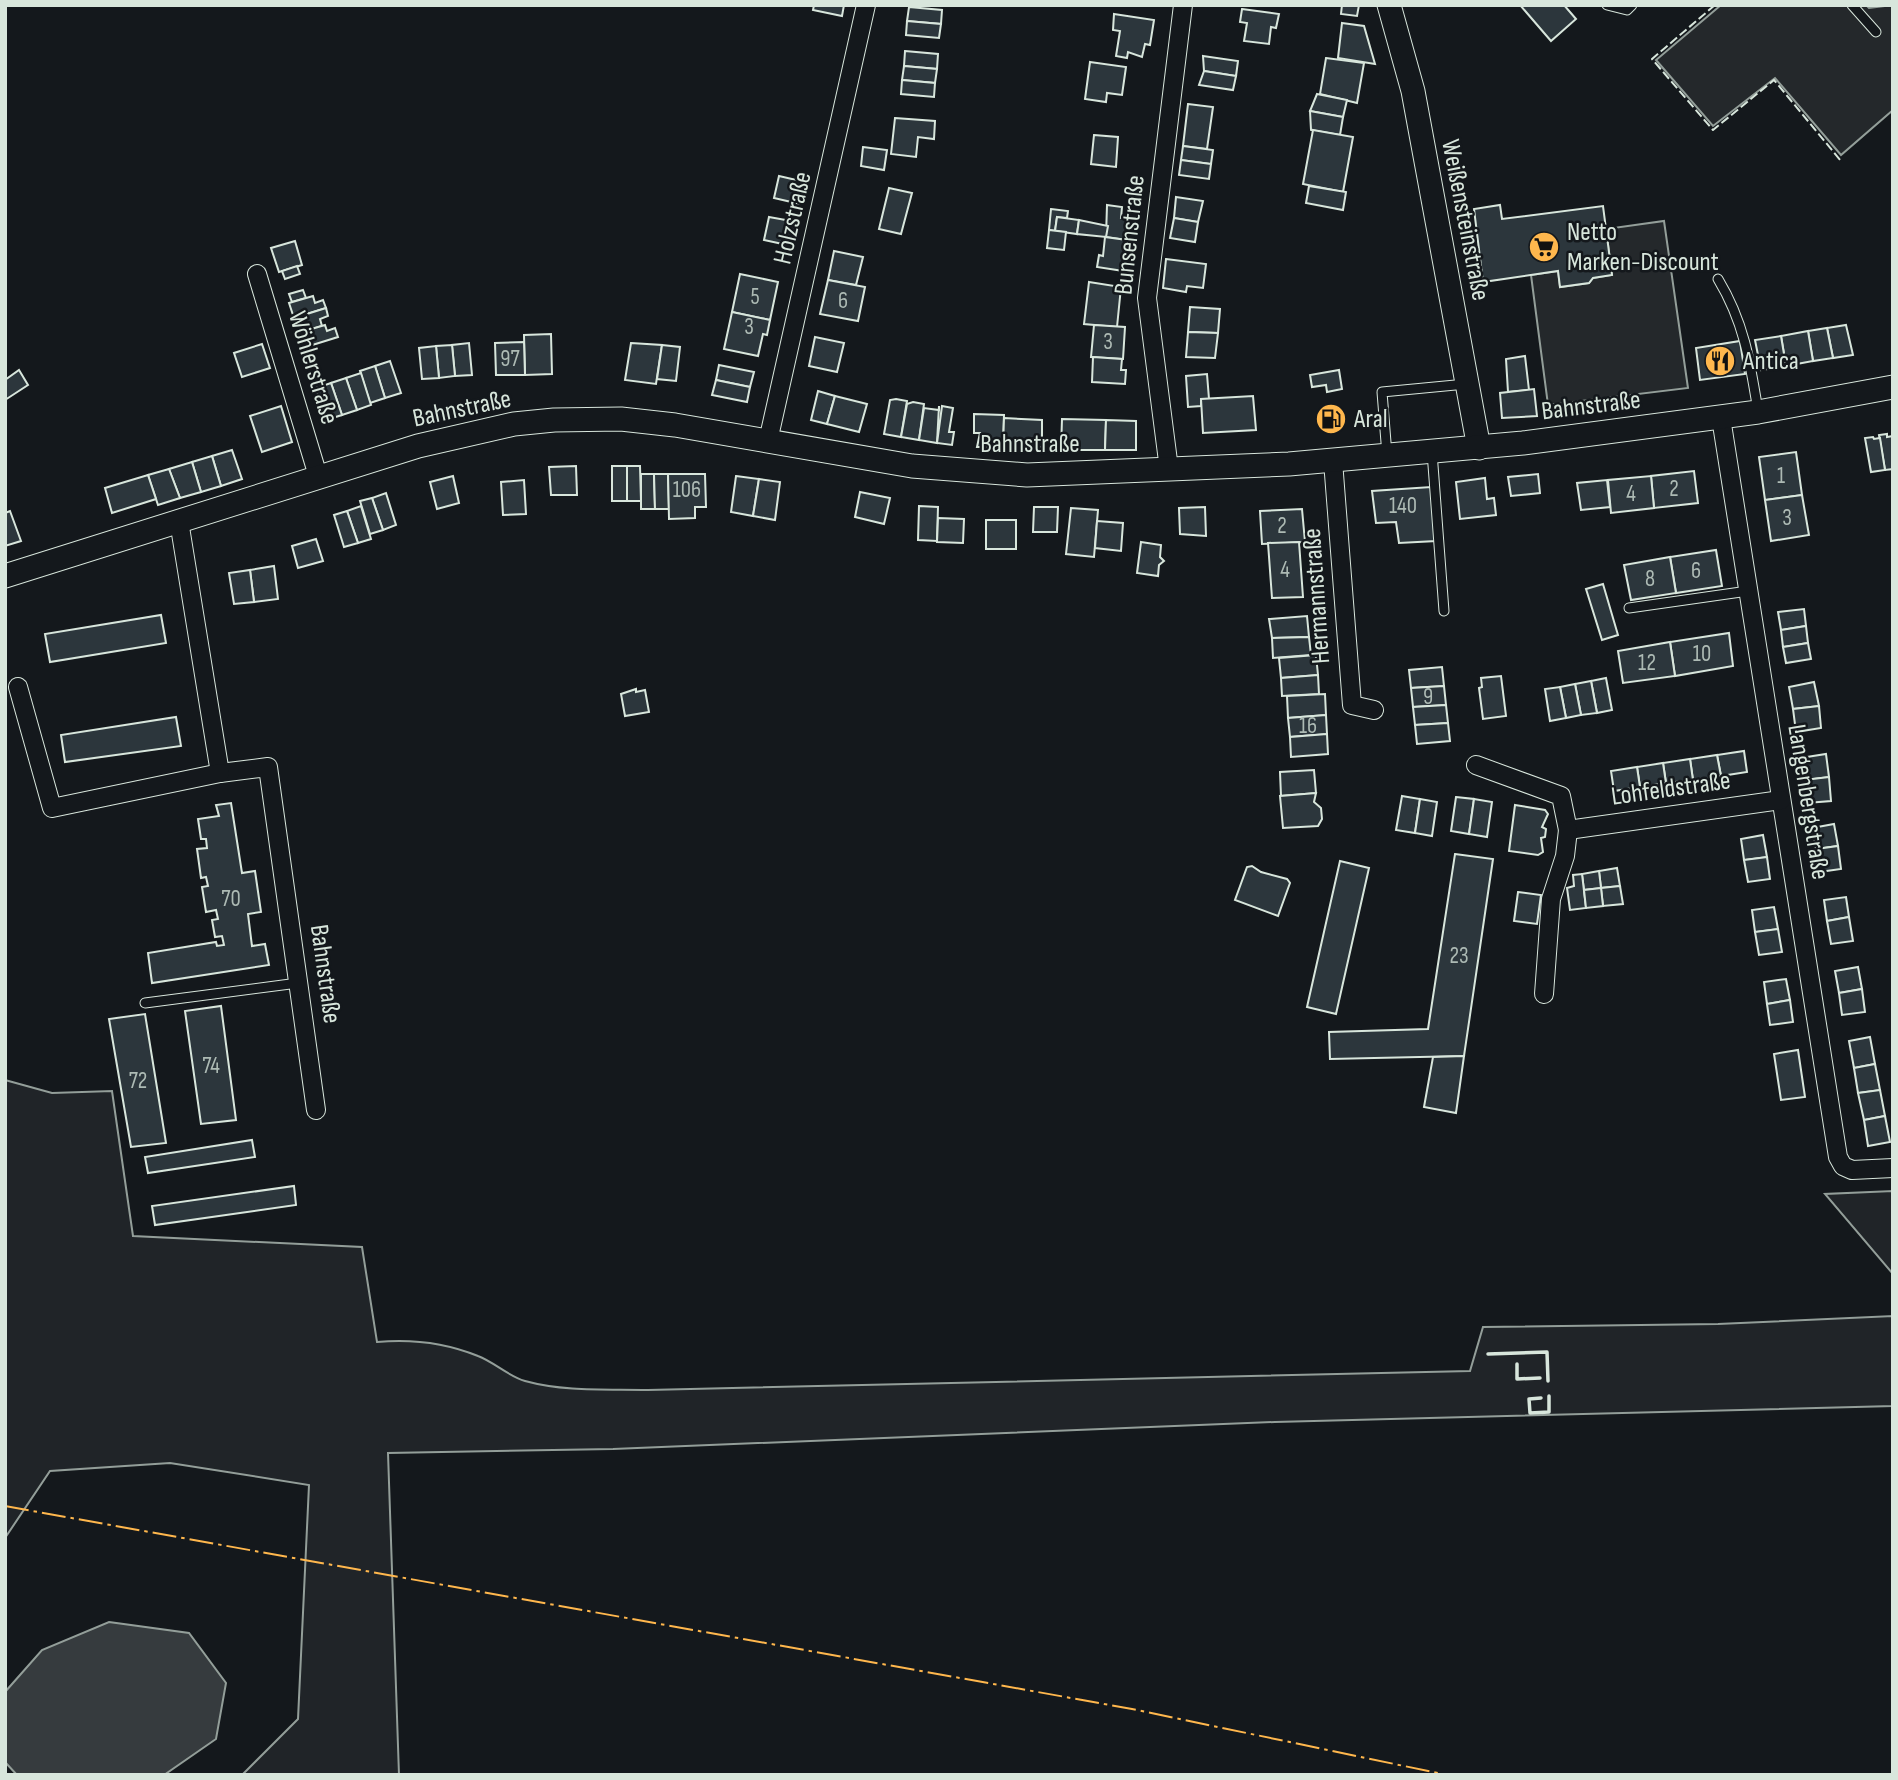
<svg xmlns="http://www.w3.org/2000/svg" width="1898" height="1780" viewBox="0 0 1898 1780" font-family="'Sofia Sans Condensed',sans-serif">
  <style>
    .green { fill: #202428; stroke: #939e99; stroke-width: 2 }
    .parking { fill: #24282b; stroke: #939e99; stroke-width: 2 }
    .water { fill: #363b3e; stroke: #939e99; stroke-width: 2 }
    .building { fill: #2c363c; stroke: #d8e6dc; stroke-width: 2 }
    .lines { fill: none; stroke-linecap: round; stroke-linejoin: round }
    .lane-casing { stroke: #d8e6dc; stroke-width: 11 }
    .street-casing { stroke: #d8e6dc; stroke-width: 20 }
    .secondary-casing { stroke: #d8e6dc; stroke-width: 25 }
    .lane { stroke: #14181c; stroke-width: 9 }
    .street { stroke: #14181c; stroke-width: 18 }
    .secondary { stroke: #14181c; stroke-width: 23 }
    .fence { stroke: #d8e6dc; stroke-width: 2; stroke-dasharray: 9 3.5; stroke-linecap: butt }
    .wall { stroke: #d8e6dc; stroke-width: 3.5 }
    .power { stroke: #ffb74d; stroke-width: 2; stroke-dasharray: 24 5 3.5 5; stroke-linecap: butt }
    .labels { text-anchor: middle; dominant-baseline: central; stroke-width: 5; stroke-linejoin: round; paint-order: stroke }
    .number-label { font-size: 23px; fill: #adbab4 }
    .street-label { font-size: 26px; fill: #d8e6dc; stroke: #14181c }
    .poi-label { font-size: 26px; fill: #d8e6dc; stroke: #14181c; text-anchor: start }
  </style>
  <rect width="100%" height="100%" fill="#14181c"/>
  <g class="green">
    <path d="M5,1080L52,1093L112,1091L133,1236L362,1247L377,1342C410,1339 446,1343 478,1356C494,1362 508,1376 525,1381C565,1392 607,1389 648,1390L1470,1371L1483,1327L1718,1324L1893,1316V1406L1275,1422L613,1449L388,1453L399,1775H242L298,1719L309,1485L170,1463L50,1471L5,1538Z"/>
    <polygon points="1893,1191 1893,1274 1825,1194"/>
  </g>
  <g class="parking">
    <polygon points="1721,5 1866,5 1869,8 1893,5 1893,110 1841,155 1775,78 1713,126 1656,60"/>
    <polygon points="1664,221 1688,388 1548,405 1531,275 1558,271 1560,287 1589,283 1593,278 1612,275 1606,229"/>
  </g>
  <polygon class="water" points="109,1622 189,1633 226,1683 216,1739 164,1775 17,1775 5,1762 5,1692 42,1650"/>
  <g class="building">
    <polygon points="814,5 844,5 842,16 813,10"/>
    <polygon points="1342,5 1359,5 1357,16 1341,14"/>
    <polygon points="1520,5 1564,5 1576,19 1551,41"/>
    <polygon points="909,7 942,10 941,24 907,21"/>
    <polygon points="1242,9 1279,14 1276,28 1271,27 1269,44 1244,41 1247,23 1240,22"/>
    <polygon points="1114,14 1154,20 1150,45 1145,44 1142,57 1128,52 1127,58 1116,56 1120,31 1113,30"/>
    <polygon points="907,21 941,24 939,38 906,35"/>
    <polygon points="1342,23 1364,26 1375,64 1338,58"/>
    <polygon points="905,51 938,54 937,69 904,66"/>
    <polygon points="1203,56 1238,61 1236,76 1204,71"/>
    <polygon points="1326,58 1364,63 1357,103 1320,94"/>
    <polygon points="1090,62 1126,67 1122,95 1107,93 1106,102 1085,99"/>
    <polygon points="904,66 937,69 935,83 902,80"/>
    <polygon points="1204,71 1236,76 1233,90 1199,85"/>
    <polygon points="902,80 935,83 934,97 901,94"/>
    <polygon points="1317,94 1347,100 1343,117 1310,111"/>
    <polygon points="1188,104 1213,107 1207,149 1183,146"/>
    <polygon points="1310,111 1343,117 1340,135 1311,130"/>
    <polygon points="895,118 935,121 934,139 918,137 916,157 891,154"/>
    <polygon points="1313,130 1353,137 1343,192 1303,184"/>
    <polygon points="1094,135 1118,137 1116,167 1091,164"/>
    <polygon points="1183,146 1213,150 1211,164 1181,160"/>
    <polygon points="863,147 887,150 884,170 861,166"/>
    <polygon points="1181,160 1211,164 1209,179 1179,175"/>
    <polygon points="779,176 805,182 800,204 774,198"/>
    <polygon points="1309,186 1346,192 1343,210 1306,203"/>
    <polygon points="889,188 912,193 901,234 879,229"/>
    <polygon points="1176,197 1203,201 1198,222 1174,218"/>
    <polygon points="1107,205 1122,207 1121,218 1137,220 1134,241 1106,237"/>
    <polygon points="1500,205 1502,219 1603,206 1612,275 1593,278 1589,283 1560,287 1558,271 1483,282 1474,209"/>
    <polygon points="1051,209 1068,211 1067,218 1057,217 1055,231 1049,230"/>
    <polygon points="769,217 797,222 792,246 764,240"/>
    <polygon points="1057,217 1079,220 1077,234 1055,231"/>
    <polygon points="1174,218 1198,222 1195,242 1170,238"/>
    <polygon points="1079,220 1108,226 1106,237 1077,234"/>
    <polygon points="1049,230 1066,232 1064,250 1047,248"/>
    <polygon points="1105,237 1134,241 1130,272 1097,267 1099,255 1103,256"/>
    <polygon points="295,241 302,265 279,272 271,248"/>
    <polygon points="834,251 863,257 856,285 828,280"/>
    <polygon points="1166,259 1206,264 1203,288 1187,286 1186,292 1163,288"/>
    <polygon points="297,266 300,274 285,279 282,271"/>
    <polygon points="740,274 778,282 770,320 732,312"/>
    <polygon points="828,280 865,287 858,321 820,314"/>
    <polygon points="1089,282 1121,287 1117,327 1084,324"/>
    <polygon points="303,290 306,298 292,302 289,294"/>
    <polygon points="313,296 315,303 323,300 326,308 294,318 289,303"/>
    <polygon points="1190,307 1220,309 1218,333 1188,332"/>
    <polygon points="326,308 328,316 320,319 322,326 299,333 294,318"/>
    <polygon points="732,312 770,320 767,335 763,334 758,356 724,349"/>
    <polygon points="325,325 327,331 335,328 338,337 306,347 301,332"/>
    <polygon points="1094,325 1125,327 1123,359 1091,357"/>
    <polygon points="1846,325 1853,355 1833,358 1827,328"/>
    <polygon points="1827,328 1833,358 1813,361 1808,331"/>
    <polygon points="1808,331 1813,361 1786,366 1781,336"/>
    <polygon points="1188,332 1218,333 1215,358 1186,357"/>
    <polygon points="551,334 552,374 525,375 524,335"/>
    <polygon points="1781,336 1786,366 1761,370 1755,340"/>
    <polygon points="815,337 844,343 837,372 809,366"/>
    <polygon points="1740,341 1745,374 1700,380 1696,348"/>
    <polygon points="524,342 525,375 496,375 495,343"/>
    <polygon points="469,343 472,375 455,376 452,345"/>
    <polygon points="631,343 662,345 656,384 625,380"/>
    <polygon points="262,344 270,368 242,377 234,353"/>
    <polygon points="452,345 455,376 439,378 436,346"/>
    <polygon points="662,345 680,347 676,381 657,379"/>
    <polygon points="436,346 439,378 422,379 419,348"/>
    <polygon points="1525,356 1529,390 1508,392 1506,359"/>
    <polygon points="1093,357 1122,359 1121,370 1126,370 1125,384 1092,382"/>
    <polygon points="390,361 401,393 385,398 375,366"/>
    <polygon points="719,365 754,372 750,387 716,380"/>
    <polygon points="375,366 385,398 370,403 360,371"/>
    <polygon points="19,370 28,385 5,400 5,380"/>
    <polygon points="1339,370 1342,389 1327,392 1326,385 1312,387 1310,375"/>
    <polygon points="361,373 371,405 357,410 346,378"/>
    <polygon points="1207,374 1209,399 1201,399 1201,406 1188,407 1186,376"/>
    <polygon points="346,378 357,410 342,415 331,383"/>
    <polygon points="716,380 750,387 747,402 712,395"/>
    <polygon points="331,383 342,415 326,420 316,388"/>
    <polygon points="1534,389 1537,416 1502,418 1500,393"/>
    <polygon points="818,391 835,396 827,424 811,420"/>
    <polygon points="835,396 867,404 859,432 827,424"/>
    <polygon points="1253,396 1256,430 1203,433 1201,399"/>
    <polygon points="896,399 907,401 901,437 884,434 890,400"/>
    <polygon points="913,402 924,404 919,440 901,437 907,404"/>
    <polygon points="281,406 292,442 262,452 250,416"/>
    <polygon points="939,406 937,443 919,440 924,408 939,410"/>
    <polygon points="942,406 953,408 949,432 954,432 952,445 937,443"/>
    <polygon points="974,414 1004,415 1003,447 977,447 980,433 974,433"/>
    <polygon points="1004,418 1042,420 1042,447 1003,447"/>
    <polygon points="1062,419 1106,420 1105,450 1061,450"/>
    <polygon points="1106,420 1136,421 1136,450 1105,450"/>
    <polygon points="1887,434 1887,437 1893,436 1893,469 1885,470 1879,435"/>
    <polygon points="1873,437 1874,439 1880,438 1885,470 1871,472 1865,438"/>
    <polygon points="232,450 242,479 221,486 212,456"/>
    <polygon points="1796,452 1802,495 1765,500 1759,457"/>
    <polygon points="212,456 221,486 201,492 192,462"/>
    <polygon points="192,462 201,492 180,498 169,469"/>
    <polygon points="576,466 577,495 551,495 549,467"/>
    <rect x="612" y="466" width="15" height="35"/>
    <polygon points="627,466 640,466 641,501 627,501"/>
    <polygon points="169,469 180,498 158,505 148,475"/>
    <polygon points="1694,471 1698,503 1654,508 1651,476"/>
    <polygon points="641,474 654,474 655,509 641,509"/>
    <polygon points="654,474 668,474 669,509 655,509"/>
    <polygon points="668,474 705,474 706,507 695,507 695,518 669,519"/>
    <polygon points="1538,474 1540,493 1511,496 1508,477"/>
    <polygon points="148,475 156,499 112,513 105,488"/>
    <polygon points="453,476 459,503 437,509 430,482"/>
    <polygon points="736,476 759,479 753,516 731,512"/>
    <polygon points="1651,476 1654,508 1611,513 1608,480"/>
    <polygon points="1485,478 1487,499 1494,498 1496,515 1460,519 1456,482"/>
    <polygon points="759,479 780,482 775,520 753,516"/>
    <polygon points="524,480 526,514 503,515 501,482"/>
    <polygon points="1607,480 1610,507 1581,510 1577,483"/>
    <polygon points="1431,487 1436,541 1399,543 1396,522 1376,523 1372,491"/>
    <polygon points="860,492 890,498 884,524 855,517"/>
    <polygon points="386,493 396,525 383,530 372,498"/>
    <polygon points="1802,495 1809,535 1771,541 1765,500"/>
    <polygon points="372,498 383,530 370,534 360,501"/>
    <polygon points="361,506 371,539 358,543 347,511"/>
    <polygon points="919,506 938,507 937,541 918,540"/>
    <polygon points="1034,507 1058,507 1057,532 1033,532"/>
    <polygon points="1205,507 1206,536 1180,534 1179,508"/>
    <polygon points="1071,508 1098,510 1094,557 1066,554"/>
    <polygon points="1302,509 1305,542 1262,544 1260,511"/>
    <polygon points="10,511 21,541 5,546 5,513"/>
    <polygon points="347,511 358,543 344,547 334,515"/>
    <polygon points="938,518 964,519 963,543 937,542"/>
    <rect x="986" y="520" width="30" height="29"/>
    <polygon points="1097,521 1123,523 1121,551 1095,548"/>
    <polygon points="316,539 323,561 298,568 292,546"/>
    <polygon points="1141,542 1161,545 1160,557 1164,561 1159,565 1158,576 1137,573"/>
    <polygon points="1299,542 1303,597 1272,598 1268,543"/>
    <polygon points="1716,550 1722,586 1676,593 1670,557"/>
    <polygon points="1670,557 1676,593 1631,600 1624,565"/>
    <polygon points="274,566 278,599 254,602 250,570"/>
    <polygon points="250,570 254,602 234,604 229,573"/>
    <polygon points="1603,584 1618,635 1602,640 1586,589"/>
    <polygon points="1804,609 1806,626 1781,630 1778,612"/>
    <polygon points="161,615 166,643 50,662 45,634"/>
    <polygon points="1307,616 1309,637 1272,638 1269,619"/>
    <polygon points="1806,626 1808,643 1783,647 1781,630"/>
    <polygon points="1729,633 1733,666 1675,676 1670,642"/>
    <polygon points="1309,637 1311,655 1273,658 1272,638"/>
    <polygon points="1670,642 1675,676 1623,683 1618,651"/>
    <polygon points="1808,643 1811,659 1786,663 1783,647"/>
    <polygon points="1316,655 1318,675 1281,678 1279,658"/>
    <polygon points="1442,667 1444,686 1411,688 1409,670"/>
    <polygon points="1318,675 1319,694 1282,696 1281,678"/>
    <polygon points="1501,676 1506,716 1483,719 1479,688 1482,687 1481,678"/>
    <polygon points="1606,678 1612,710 1597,713 1591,681"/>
    <polygon points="1591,681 1597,713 1581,715 1575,684"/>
    <polygon points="1814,682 1819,706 1793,709 1789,687"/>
    <polygon points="1575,684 1581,715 1566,718 1560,687"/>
    <polygon points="1444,686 1446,705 1413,707 1411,688"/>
    <polygon points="1560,687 1566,718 1550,721 1545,689"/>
    <polygon points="636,689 636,692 645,690 649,712 625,716 621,694"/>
    <polygon points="1325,694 1326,715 1288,718 1287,696"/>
    <polygon points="1446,705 1448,723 1415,725 1413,707"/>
    <polygon points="1819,706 1821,728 1796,732 1793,709"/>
    <polygon points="1326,715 1327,734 1290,737 1288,718"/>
    <polygon points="176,717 181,746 65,762 61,735"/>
    <polygon points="1448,723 1450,741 1417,744 1415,725"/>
    <polygon points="1327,734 1328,754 1291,757 1290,737"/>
    <polygon points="1744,751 1747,772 1721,776 1717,755"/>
    <polygon points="1826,754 1829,777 1804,780 1800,758"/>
    <polygon points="1717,755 1721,776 1693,780 1690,759"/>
    <polygon points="1690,759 1693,780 1666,783 1663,763"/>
    <polygon points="1663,763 1666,783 1640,787 1637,767"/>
    <polygon points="1637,767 1640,787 1614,791 1611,771"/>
    <polygon points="1314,770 1316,793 1281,796 1280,772"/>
    <polygon points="1829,777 1831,801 1807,803 1804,780"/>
    <polygon points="1316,793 1314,802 1321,808 1322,819 1318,826 1283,828 1280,796"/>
    <polygon points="1402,796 1420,799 1415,833 1396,830"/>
    <polygon points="1456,797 1474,799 1469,834 1451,831"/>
    <polygon points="1420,799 1437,802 1432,836 1415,833"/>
    <polygon points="1474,799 1492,802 1487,837 1469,834"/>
    <polygon points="231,803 242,873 255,871 261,912 248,914 252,946 265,944 269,965 152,983 148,953 216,942 217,946 224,945 222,936 215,937 212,920 218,919 216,910 206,912 202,887 208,886 206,877 201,878 197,849 207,848 206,839 201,839 198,819 219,816 216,805"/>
    <polygon points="1515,805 1545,810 1548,814 1542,827 1546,829 1545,837 1541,838 1543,852 1538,855 1509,851"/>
    <polygon points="1834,824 1838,846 1816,849 1812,828"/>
    <polygon points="1763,835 1767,857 1744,860 1741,839"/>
    <polygon points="1838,846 1841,869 1819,872 1816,849"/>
    <polygon points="1455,854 1493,859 1464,1056 1330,1059 1329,1032 1428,1029"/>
    <polygon points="1767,857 1770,879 1748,882 1744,860"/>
    <polygon points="1340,861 1369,868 1336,1014 1307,1007"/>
    <polygon points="1252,866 1261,872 1287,879 1290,883 1278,916 1235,900 1247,867"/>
    <polygon points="1617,868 1620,886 1601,888 1599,871"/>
    <polygon points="1599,871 1601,888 1584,890 1582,874"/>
    <polygon points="1582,874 1586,908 1570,910 1567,888 1574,886 1573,875"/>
    <polygon points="1620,886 1623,904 1603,906 1601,888"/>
    <polygon points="1601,888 1603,906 1586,908 1584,890"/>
    <polygon points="1518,892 1541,895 1537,924 1514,921"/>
    <polygon points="1846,897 1849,917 1827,921 1824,900"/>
    <polygon points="1774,907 1778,929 1755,932 1752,910"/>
    <polygon points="1849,917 1853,941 1831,944 1827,921"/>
    <polygon points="1778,929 1782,952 1759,955 1755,932"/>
    <polygon points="1858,967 1862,989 1839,993 1835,971"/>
    <polygon points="1786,979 1790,1000 1767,1004 1764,982"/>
    <polygon points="1862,989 1865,1012 1842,1015 1839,993"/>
    <polygon points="1790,1000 1793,1022 1770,1025 1767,1004"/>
    <polygon points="221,1006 236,1120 201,1124 185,1011"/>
    <polygon points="145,1014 166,1143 131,1147 109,1019"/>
    <polygon points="1870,1037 1875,1064 1854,1068 1849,1041"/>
    <polygon points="1798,1050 1805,1097 1781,1100 1774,1054"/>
    <polygon points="1464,1056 1456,1113 1424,1107 1433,1057"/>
    <polygon points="1875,1064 1880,1090 1858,1093 1854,1068"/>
    <polygon points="1880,1090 1885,1116 1864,1120 1858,1093"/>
    <polygon points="1885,1116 1890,1142 1868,1146 1864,1120"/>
    <polygon points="252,1140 255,1157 148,1173 145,1157"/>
    <polygon points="294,1186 296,1205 155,1225 152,1206"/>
  </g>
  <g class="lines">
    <g class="lane-casing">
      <g id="lane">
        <polyline points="1607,5 1627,10 1632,5"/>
        <polyline points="1852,5 1876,32"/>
        <path d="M1718,279C1744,322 1750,361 1758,411"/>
        <polyline points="1432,452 1444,611"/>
        <polyline points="1387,455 1382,392 1466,384"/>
        <polyline points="1629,608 1748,591"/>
        <polyline points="145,1003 298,983"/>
      </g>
    </g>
    <g class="street-casing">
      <g id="street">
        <polyline points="257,274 318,476"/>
        <polyline points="1721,418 1838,1157 1843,1166 1852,1170 1893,1168"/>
        <polyline points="768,441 866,5"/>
        <polyline points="1333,461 1352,705 1374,710"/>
        <polyline points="1169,469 1147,298 1183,5"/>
        <polyline points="179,521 220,773 268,767 316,1110"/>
        <polyline points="18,687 52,808 220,773"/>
        <polyline points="1476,765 1561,796 1568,830 1781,800"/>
        <polyline points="1544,994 1551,899 1565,856 1568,830"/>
      </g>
    </g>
    <g class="secondary-casing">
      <g id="secondary">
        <polyline points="1389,5 1413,91 1479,448"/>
        <polyline points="5,576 418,446 514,424 554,420 621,419 675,425 912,466 1027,475 1289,464 1523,443 1758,412 1893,387"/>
      </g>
    </g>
    <use href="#lane" class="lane"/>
    <use href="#street" class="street"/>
    <use href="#secondary" class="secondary"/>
    <polyline class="fence" points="1715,5 1652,59 1713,130 1774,80 1841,161"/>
    <g class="wall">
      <polyline points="1488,1354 1547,1352 1548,1381"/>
      <polyline points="1517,1364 1517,1379 1540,1378"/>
      <polyline points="1541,1398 1529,1399 1530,1413 1549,1412 1549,1396"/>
    </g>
    <polyline class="power" points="5,1506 1132,1709 1447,1775"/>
  </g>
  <defs>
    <g id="supermarket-disc" transform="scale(1.575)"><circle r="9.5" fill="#ffb74d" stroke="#14181c"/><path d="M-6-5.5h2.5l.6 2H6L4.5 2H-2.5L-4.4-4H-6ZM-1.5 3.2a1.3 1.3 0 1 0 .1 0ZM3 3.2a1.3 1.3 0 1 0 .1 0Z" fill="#111"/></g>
    <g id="restaurant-disc" transform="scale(1.575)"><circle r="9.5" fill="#ffb74d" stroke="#14181c"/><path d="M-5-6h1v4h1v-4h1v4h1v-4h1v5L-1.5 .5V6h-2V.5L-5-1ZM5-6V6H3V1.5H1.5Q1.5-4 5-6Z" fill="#111"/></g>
    <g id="fuel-disc" transform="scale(1.575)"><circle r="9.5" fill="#ffb74d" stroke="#14181c"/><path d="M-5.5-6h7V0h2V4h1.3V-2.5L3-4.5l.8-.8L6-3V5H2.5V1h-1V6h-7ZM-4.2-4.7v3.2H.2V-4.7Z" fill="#111"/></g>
  </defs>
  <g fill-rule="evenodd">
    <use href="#supermarket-disc" x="1544" y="247"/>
    <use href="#restaurant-disc" x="1720" y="361"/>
    <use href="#fuel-disc" x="1331" y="419"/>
  </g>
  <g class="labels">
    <g class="number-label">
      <text x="755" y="297">5</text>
      <text x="843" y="301">6</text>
      <text x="749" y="327">3</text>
      <text x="1108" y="342">3</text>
      <text x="510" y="359">97</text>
      <text x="1781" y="476">1</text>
      <text x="1674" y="489">2</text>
      <text x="687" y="490">106</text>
      <text x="1631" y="494">4</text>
      <text x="1403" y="506">140</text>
      <text x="1787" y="518">3</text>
      <text x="1282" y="526">2</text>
      <text x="1285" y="570">4</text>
      <text x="1696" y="571">6</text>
      <text x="1650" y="579">8</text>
      <text x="1702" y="654">10</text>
      <text x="1647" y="663">12</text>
      <text x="1428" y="697">9</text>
      <text x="1308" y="726">16</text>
      <text x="231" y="899">70</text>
      <text x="1459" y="956">23</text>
      <text x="211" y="1066">74</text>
      <text x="138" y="1081">72</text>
    </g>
    <g class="street-label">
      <text transform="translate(793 218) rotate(-77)">Holzstraße</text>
      <text transform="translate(1465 220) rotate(79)">Weißensteinstraße</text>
      <text transform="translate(1130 235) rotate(-84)">Bunsenstraße</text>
      <text transform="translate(313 368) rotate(73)">Wöhlerstraße</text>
      <text transform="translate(1591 406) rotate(-7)">Bahnstraße</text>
      <text transform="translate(462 409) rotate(-12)">Bahnstraße</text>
      <text x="1030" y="444">Bahnstraße</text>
      <text transform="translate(1317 596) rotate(-94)">Hermannstraße</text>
      <text transform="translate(1671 789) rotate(-8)">Lohfeldstraße</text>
      <text transform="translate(1808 802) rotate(81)">Langenbergstraße</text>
      <text transform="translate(325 974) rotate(82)">Bahnstraße</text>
    </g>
    <g class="poi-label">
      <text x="1567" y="232">Netto<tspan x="1567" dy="30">Marken-Discount</tspan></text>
      <text x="1743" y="361">Antica</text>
      <text x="1354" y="419">Aral</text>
    </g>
  </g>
  <rect width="1898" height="1780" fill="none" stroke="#d8e6dc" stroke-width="14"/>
</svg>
